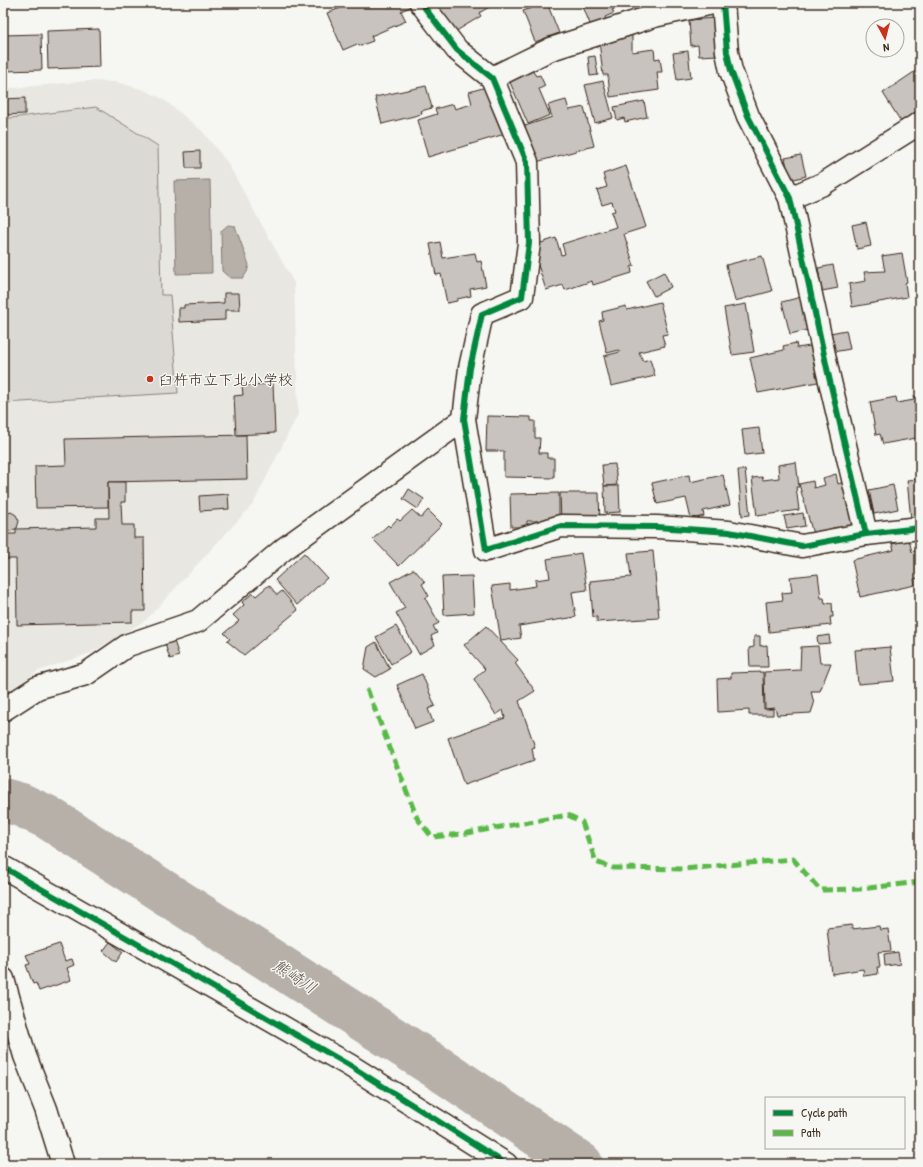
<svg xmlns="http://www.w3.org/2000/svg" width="923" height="1167" viewBox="0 0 923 1167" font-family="'Patrick Hand','Klee One',sans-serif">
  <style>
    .built { fill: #e8e7e2 }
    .green { fill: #dad9d3; stroke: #8a8278 }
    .water { fill: #b6b0a9; stroke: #857a71 }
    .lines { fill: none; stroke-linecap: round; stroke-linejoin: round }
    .river { stroke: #b6b0a9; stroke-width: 44 }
    .building { fill: #c8c3be; stroke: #3b2a1e }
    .minor-casing { stroke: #3b2a1e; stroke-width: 25 }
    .tertiary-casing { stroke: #3b2a1e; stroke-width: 25 }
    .minor { stroke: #f6f6f2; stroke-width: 22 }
    .tertiary { stroke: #f6f6f2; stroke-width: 22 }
    .quiet { stroke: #58b947; stroke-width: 5; stroke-dasharray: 10 5; stroke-linecap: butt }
    .cycleway-casing { stroke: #f6f6f2; stroke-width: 8 }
    .cycleway { stroke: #00873e; stroke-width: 6 }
    .poi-dot { fill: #c8321e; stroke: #f6f6f2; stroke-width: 1.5 }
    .labels { text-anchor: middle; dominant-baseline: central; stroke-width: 3; stroke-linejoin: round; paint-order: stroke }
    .poi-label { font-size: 15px; fill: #3b2a1e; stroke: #f6f6f2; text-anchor: start }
    .water-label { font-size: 16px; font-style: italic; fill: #605248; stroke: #f6f6f2 }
  </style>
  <rect width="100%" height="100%" fill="#f6f6f2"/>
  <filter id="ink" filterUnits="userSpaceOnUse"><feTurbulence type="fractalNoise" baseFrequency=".025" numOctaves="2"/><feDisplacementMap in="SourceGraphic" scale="8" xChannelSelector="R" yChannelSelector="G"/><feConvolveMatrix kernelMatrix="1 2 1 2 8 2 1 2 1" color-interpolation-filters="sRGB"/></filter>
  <g filter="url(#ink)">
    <polygon class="built" points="88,81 116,82 144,90 163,99 202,131 227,162 294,283 298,414 253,504 146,620 91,653 38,671 7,695 3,695 3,89"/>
    <polygon class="green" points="96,107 158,146 161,295 170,295 178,393 3,403 3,119"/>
    <g class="water">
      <polygon points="210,180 212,273 176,274 174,181"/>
      <polygon points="228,225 235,226 249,265 247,272 243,278 230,278 222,271 221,231"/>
    </g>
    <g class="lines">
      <polyline class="river" points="3,800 21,805 47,817 443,1071 581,1164"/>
    </g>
    <g class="building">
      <polygon points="345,3 408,3 410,7 401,11 406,21 371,36 373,41 359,46 357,44 343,50 327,13 346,6"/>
      <polygon points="434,3 496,3 479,13 481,16 453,33"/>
      <polygon points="545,3 547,3 559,33 535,42 523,11"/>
      <polygon points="612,3 615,9 612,10 614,13 605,17 608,23 592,29 582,4"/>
      <polygon points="715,18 718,55 699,56 698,45 691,46 689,20"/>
      <polygon points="99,29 100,67 48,69 47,31"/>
      <polygon points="632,33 632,52 654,49 655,59 660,58 662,72 657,72 659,90 610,97 608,75 603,75 599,41"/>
      <polygon points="41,34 42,70 3,71 3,35"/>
      <polygon points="688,51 691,78 677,80 673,53"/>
      <polygon points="595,56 598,75 590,76 588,57"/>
      <polygon points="920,68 920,114 903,125 883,93"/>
      <polygon points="532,70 536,76 540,75 545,86 539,89 550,115 528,124 509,80"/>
      <polygon points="603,81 613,118 595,123 585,85"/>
      <polygon points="426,86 432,108 421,111 422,114 382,124 375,97"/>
      <polygon points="486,87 508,133 428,157 418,120 437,114 435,109 453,104 455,109 472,104 469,92"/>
      <polygon points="25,98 25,114 3,115 3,99"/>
      <polygon points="566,100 569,110 584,107 594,146 529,164 525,126 552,117 548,105"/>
      <polygon points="644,101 647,117 625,122 624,118 617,120 614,107"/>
      <polygon points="200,151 200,168 186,168 185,152"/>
      <polygon points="801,155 806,176 790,180 785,158"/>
      <polygon points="626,166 646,227 624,234 634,266 631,267 632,273 593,285 592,281 565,290 563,285 546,290 532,246 556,238 561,255 565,254 562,244 616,227 611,212 615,211 612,202 602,205 597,190 607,187 603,174"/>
      <polygon points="866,222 871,246 857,249 852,225"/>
      <polygon points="440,242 443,258 475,253 477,262 481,261 486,286 470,289 471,296 457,299 457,301 447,303 441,274 436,275 430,244"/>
      <polygon points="902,253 907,282 905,283 907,297 852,307 849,284 866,281 864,272 885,271 882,256"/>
      <polygon points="762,256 772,291 735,301 726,265"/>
      <polygon points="833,265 838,288 822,291 818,268"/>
      <polygon points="664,272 671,287 654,296 646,281"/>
      <polygon points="920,277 920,290 917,278"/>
      <polygon points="224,293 239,293 240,310 225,310 225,320 179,322 179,308 184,308 184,305 224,303"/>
      <polygon points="805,296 812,329 790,334 782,302"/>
      <polygon points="660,302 668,334 662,335 665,346 639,352 643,361 650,359 655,376 611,386 604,356 620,352 619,350 607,353 599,321 603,320 602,312 626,306 627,310"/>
      <polygon points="746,304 754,352 732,355 724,308"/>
      <polygon points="846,330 850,349 833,352 830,333"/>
      <polygon points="796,343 797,348 816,345 823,381 758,393 750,358 784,350 783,346"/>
      <polygon points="273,384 275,433 236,435 234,396 243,395 242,385"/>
      <polygon points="920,396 920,441 917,442 916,438 883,444 880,434 876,435 870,402 896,397 897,403 914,400 913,397"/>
      <polygon points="487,416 531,417 531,421 535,421 535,438 540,438 539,453 547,453 547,458 554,458 554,478 504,477 504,451 486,451"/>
      <polygon points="759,428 762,453 745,455 742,430"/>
      <polygon points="246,435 247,479 108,482 108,507 36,508 35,466 66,465 65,439"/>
      <polygon points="796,462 799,487 796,487 799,510 757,516 752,478 762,477 763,480 779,478 778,465"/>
      <polygon points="615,464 617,485 604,486 602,465"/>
      <polygon points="738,470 745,470 750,515 742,516"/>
      <polygon points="836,474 838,484 846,481 857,524 838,530 837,527 813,534 799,484 813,481 814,488 825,485 823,478"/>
      <polygon points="689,475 690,482 723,475 730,505 703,511 704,516 691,519 686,498 657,504 652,483"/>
      <polygon points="920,479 920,519 911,520 907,480"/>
      <polygon points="108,482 125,482 125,502 121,502 122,525 134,525 134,538 144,538 145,611 132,611 132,622 17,625 16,559 4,559 4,534 16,534 16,529 96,527 96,518 109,518"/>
      <polygon points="893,485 898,509 874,514 869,490"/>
      <polygon points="604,486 619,486 620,512 605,513"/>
      <polygon points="409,489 424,499 418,509 403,499"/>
      <polygon points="559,493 559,521 527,521 527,527 511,527 510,494"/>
      <polygon points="560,493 599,493 600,524 561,522"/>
      <polygon points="228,494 229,509 200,511 199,496"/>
      <polygon points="412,510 421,518 428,510 442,524 399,566 373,539 388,525 390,527 397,519 400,521"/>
      <polygon points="11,512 16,515 19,521 17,528 11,531 5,531 3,529 3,515"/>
      <polygon points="803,513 805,526 787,529 784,516"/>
      <polygon points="909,540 912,552 917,550 920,566 920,578 914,579 915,585 860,597 852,560 894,550 892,544"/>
      <polygon points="653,551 659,618 597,622 597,617 593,617 590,581 631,577 628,553"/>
      <polygon points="304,553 327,578 297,605 275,580"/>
      <polygon points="581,553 587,590 572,592 576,617 519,626 521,638 501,641 492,586 510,584 510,590 536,586 535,580 550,578 547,559"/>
      <polygon points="414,569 425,582 422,584 429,596 425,598 439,623 433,626 437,633 431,636 435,645 419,654 396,613 405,608 390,582"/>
      <polygon points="818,574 821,598 824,598 825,604 832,603 833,617 830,617 831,625 769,632 766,602 783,600 782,593 792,592 790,577"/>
      <polygon points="472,576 474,613 444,615 442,577"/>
      <polygon points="269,585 277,595 282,591 298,610 244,655 227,641 230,639 224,633 239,621 233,615 244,605 242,602 253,593 256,596"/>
      <polygon points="396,626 411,652 391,664 376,637"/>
      <polygon points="486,626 518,660 515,663 535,691 519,701 535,747 532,748 534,760 464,785 448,738 505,718 503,710 496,715 474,679 485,669 464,645"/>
      <polygon points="829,635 830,643 818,644 817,637"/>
      <polygon points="754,636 760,636 760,646 767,645 768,667 750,667 749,648 754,647"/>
      <polygon points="174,641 179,656 170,659 165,644"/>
      <polygon points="376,642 390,669 376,677 364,669 368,647"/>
      <polygon points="818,646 820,663 831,663 820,691 811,691 814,704 811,713 777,715 775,708 765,709 764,672 800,670 801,647"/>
      <polygon points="890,647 894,681 858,684 855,650"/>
      <polygon points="763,672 764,709 773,709 773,715 749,715 749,710 718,712 717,679 731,678 731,673"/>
      <polygon points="422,674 435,706 428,709 433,722 415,729 397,685"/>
      <polygon points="852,925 852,929 879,926 880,930 888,929 891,951 878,952 880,967 877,967 878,974 864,976 863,969 832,974 827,928"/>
      <polygon points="110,942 123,952 116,962 103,951"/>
      <polygon points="59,944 65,961 72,959 74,965 67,968 71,980 39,991 36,983 33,984 26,965 30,964 26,955"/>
      <polygon points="898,952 900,964 885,966 884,954"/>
    </g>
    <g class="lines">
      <g class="minor-casing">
        <g id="minor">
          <polyline points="421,3 457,50 492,78 527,162 529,243 522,297 482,314 470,368 464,419 486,550 561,526 657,527 729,532 802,546 866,534 920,528"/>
          <polyline points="723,3 727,52 731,71 748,116 790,198 828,373 866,534"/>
          <polyline points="492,78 551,49 654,16 713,3"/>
          <polyline points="790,198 823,184 920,123"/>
          <polyline points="3,710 37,688 86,674 128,645 198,621 284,549 464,419"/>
          <polyline points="3,867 349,1065 506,1164"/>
        </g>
      </g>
      <g class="tertiary-casing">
        <polyline id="tertiary" points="3,979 25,1056 46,1109 63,1164"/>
      </g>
      <use href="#minor" class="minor"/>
      <use href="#tertiary" class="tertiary"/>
      <polyline class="quiet" points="367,689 417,818 432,837 462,834 568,815 582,822 596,862 613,868 684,869 793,859 820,890 860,889 920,882"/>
      <g class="cycleway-casing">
        <g id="cycleway">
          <polyline points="421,3 457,50 492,78 527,162 529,243 522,297 482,314 470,368 464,419 486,550 561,526 657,527 729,532 802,546 866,534 920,528"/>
          <polyline points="723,3 727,52 731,71 748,116 790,198 828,373 866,534"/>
          <polyline points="3,867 349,1065 506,1164"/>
        </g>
      </g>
      <use href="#cycleway" class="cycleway"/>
    </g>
  </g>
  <circle class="poi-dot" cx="150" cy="379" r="4"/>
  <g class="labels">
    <g class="poi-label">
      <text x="158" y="379">臼杵市立下北小学校</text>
    </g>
    <g class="water-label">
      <text transform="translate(295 976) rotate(33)">熊崎川</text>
    </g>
  </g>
  <rect width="923" height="1167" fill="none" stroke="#f6f6f2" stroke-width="16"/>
  <rect x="8" y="8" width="907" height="1151" fill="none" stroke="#3b2a1e" stroke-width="1.5" filter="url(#ink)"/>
  <rect x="765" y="1097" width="140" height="52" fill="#f6f6f2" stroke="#aba49d"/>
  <rect x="773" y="1110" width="20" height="6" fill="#00873e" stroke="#aba49d"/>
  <text x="801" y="1117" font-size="12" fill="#3b2a1e">Cycle path</text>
  <rect x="773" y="1130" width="20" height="6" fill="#58b947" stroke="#aba49d"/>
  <text x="801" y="1137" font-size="12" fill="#3b2a1e">Path</text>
  <g transform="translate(885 38) rotate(173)"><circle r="19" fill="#f6f6f2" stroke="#aba49d"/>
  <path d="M0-3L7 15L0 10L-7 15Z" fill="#c8321e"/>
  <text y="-6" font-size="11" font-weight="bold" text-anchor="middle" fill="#3b2a1e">N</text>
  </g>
</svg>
